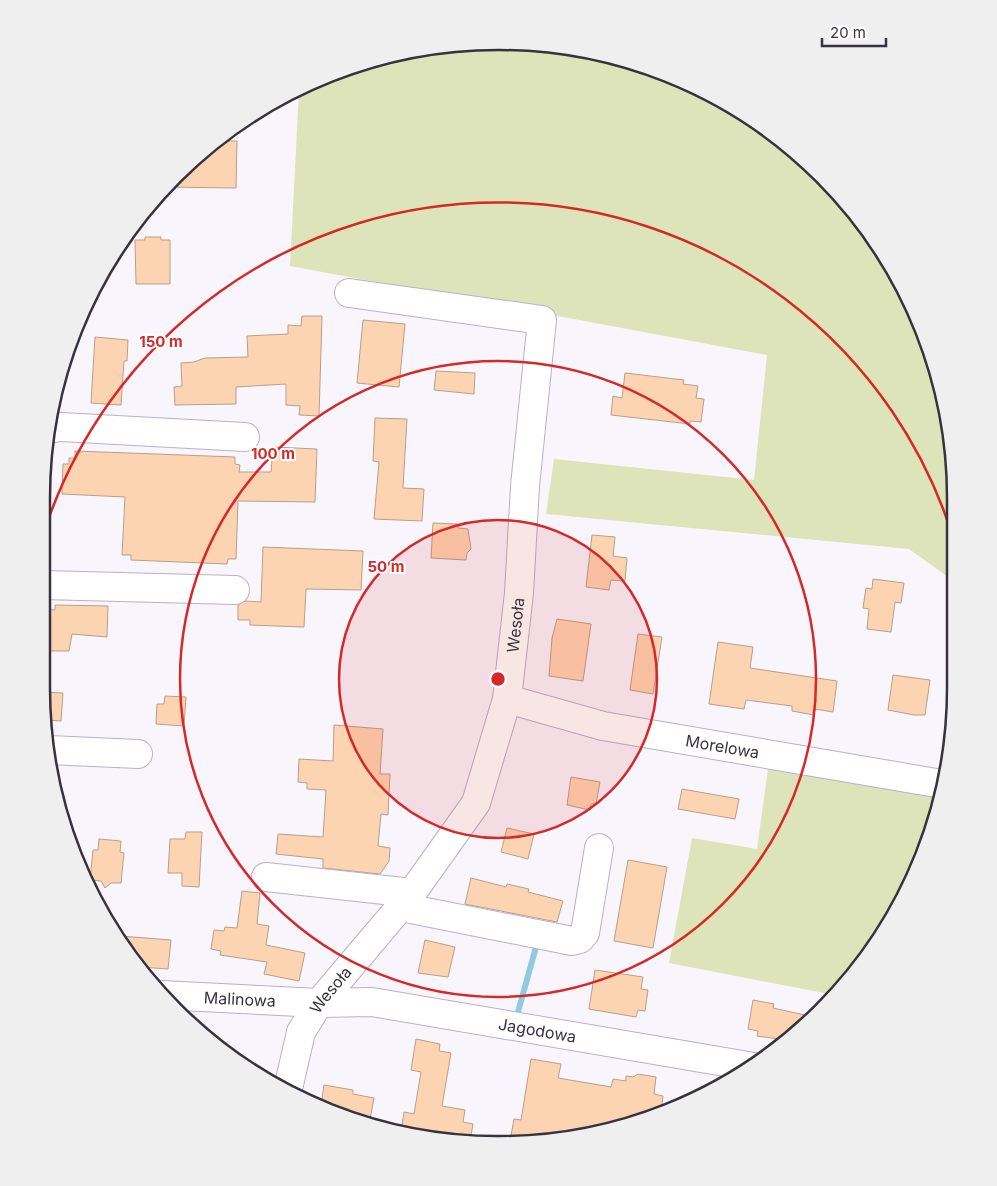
<svg xmlns="http://www.w3.org/2000/svg" width="997" height="1186" viewBox="0 0 997 1186" font-family="Inter,sans-serif">
  <style>
    .green { fill: #dde4b9 }
    .lines { fill: none; stroke-linecap: round; stroke-linejoin: round }
    .stream { stroke: #91cbde; stroke-width: 6 }
    .building { fill: #fdd4b2; stroke: #b99f89 }
    .minor-casing { stroke: #bbaecb; stroke-width: 30 }
    .minor { stroke: #fff; stroke-width: 28 }
    .ring { fill: none; stroke: #d62828; stroke-width: 2.5 }
    .labels { text-anchor: middle; dominant-baseline: central; stroke-width: 4; stroke-linejoin: round; paint-order: stroke }
    .street-label { font-size: 16px; fill: #37323e; stroke: #fff }
    .rim { fill: none; stroke: #37323e; stroke-width: 2.5 }
    .centre { fill: #d62828; stroke: #fff; stroke-width: 2.5 }
    .ring-label { font-size: 15px; text-anchor: middle; font-weight: bold; fill: #d62828; stroke: #fff; stroke-width: 4; stroke-linejoin: round; paint-order: stroke }
  </style>
  <rect width="100%" height="100%" fill="#f8f6fc"/>
  <g class="green">
    <polygon points="499,41 588,50 674,76 753,118 822,175 879,245 921,324 947,410 956,498 955,582 909,549 546,514 554,459 754,480 767,355 290,266 299,91 324,76 410,50"/>
    <polygon points="770,754 942,780 932,834 894,916 834,995 669,963 692,838 757,849"/>
  </g>
  <g class="lines">
    <polyline class="stream" points="518,1012 536,947"/>
  </g>
  <g class="building">
    <polygon points="220,141 237,141 236,188 166,187 197,155"/>
    <polygon points="145,237 161,237 161,240 170,240 170,284 136,284 135,240 145,240"/>
    <polygon points="302,316 322,316 319,416 299,415 300,406 286,405 286,384 236,387 236,404 175,405 174,387 182,386 181,363 194,362 205,358 248,357 247,336 288,334 288,325 301,326"/>
    <polygon points="363,320 405,324 399,387 357,383"/>
    <polygon points="95,337 128,340 127,361 124,361 121,405 91,403"/>
    <polygon points="436,371 475,373 474,394 434,390"/>
    <polygon points="625,373 684,380 683,384 698,386 696,398 704,399 701,422 690,421 690,424 611,415 613,396 622,398"/>
    <polygon points="375,418 407,419 403,488 424,489 422,521 374,519 379,462 373,461"/>
    <polygon points="273,447 317,449 315,502 238,501 236,559 228,559 227,564 131,560 131,555 122,555 125,497 62,494 63,464 69,464 69,458 75,458 75,451 235,457 235,464 240,465 239,472 271,472"/>
    <polygon points="433,523 458,524 458,528 468,529 471,549 467,553 466,560 431,558"/>
    <polygon points="592,535 615,537 613,556 627,558 625,581 611,580 609,590 586,587"/>
    <polygon points="263,547 363,551 361,590 306,589 304,627 250,625 250,620 238,620 238,605 245,601 261,602"/>
    <polygon points="873,579 904,583 901,603 895,602 891,632 867,629 869,609 863,608 866,588 872,589"/>
    <polygon points="55,605 108,606 107,637 72,634 69,651 46,651 46,642 42,642 43,609 55,610"/>
    <polygon points="557,619 591,624 583,681 549,676 552,638"/>
    <polygon points="638,634 662,637 653,694 630,690"/>
    <polygon points="718,642 753,647 750,668 837,681 833,712 815,709 814,715 792,711 792,706 746,700 744,709 709,704"/>
    <polygon points="893,675 930,680 925,715 914,715 888,710"/>
    <polygon points="42,692 63,693 61,721 45,720"/>
    <polygon points="165,696 186,697 184,726 156,724 157,704 164,704"/>
    <polygon points="334,725 383,729 380,774 390,774 388,815 381,814 378,846 390,848 389,861 380,874 323,868 323,859 276,854 278,834 323,837 326,790 307,789 307,783 298,782 299,759 333,761"/>
    <polygon points="571,777 600,782 596,804 591,804 590,810 567,805"/>
    <polygon points="682,789 739,799 735,819 678,809"/>
    <polygon points="507,828 534,834 528,859 501,852"/>
    <polygon points="186,832 202,832 199,887 182,886 182,873 168,873 170,839 185,839"/>
    <polygon points="99,839 121,841 120,852 124,853 121,883 111,883 105,888 101,881 90,880 93,850 98,850"/>
    <polygon points="628,860 667,867 653,948 614,941"/>
    <polygon points="471,878 506,887 507,884 529,889 528,892 563,901 557,922 465,904"/>
    <polygon points="242,891 260,893 257,924 269,926 266,945 305,953 299,981 264,974 267,962 220,955 221,951 211,949 214,930 224,931 225,927 237,928"/>
    <polygon points="120,936 171,940 168,969 140,967"/>
    <polygon points="425,940 455,947 448,977 418,973"/>
    <polygon points="595,970 643,977 641,989 648,990 645,1011 638,1010 636,1017 589,1009"/>
    <polygon points="753,1000 774,1004 773,1008 814,1017 786,1040 757,1036 758,1031 748,1029"/>
    <polygon points="416,1039 440,1044 439,1051 451,1053 442,1106 465,1110 463,1122 473,1124 470,1141 439,1141 401,1132 404,1112 414,1114 421,1072 411,1070"/>
    <polygon points="531,1059 561,1064 558,1078 611,1087 613,1079 626,1081 626,1076 633,1077 638,1074 656,1077 654,1094 663,1096 661,1113 558,1141 510,1141 514,1119 521,1120"/>
    <polygon points="324,1085 353,1090 353,1094 374,1098 369,1125 351,1120 321,1105"/>
  </g>
  <g class="lines">
    <g class="minor-casing">
      <g id="minor">
        <polyline points="48,429 61,427 245,437"/>
        <polyline points="43,585 235,590"/>
        <path id="s1" d="M507,699L603,726L942,784"/>
        <polyline points="49,750 138,754"/>
        <polyline points="266,877 412,893"/>
        <polyline points="401,907 572,941 580,939 585,933 599,848"/>
        <path id="s2" d="M161,995L319,1003L372,1002L754,1067"/>
        <path id="s3" d="M288,1089L301,1032L319,1003L412,893L476,803L507,699L519,593L525,486L542,320L349,293"/>
      </g>
    </g>
    <use href="#minor" class="minor"/>
  </g>
  <circle cx="498" cy="679" r="159" fill="#d62828" fill-opacity=".12"/>
  <g class="ring">
    <circle cx="498" cy="679" r="159"/>
    <circle cx="498" cy="679" r="318"/>
    <path d="M44 532A477 477 0 0 1 955 544"/>
  </g>
  <g class="labels">
    <g class="street-label">
      <text stroke="none"><textPath href="#s3" startOffset="530">Wesoła</textPath></text>
      <text stroke="none"><textPath href="#s1" startOffset="221">Morelowa</textPath></text>
      <text stroke="none"><textPath href="#s3" startOffset="110">Wesoła</textPath></text>
      <text stroke="none"><textPath href="#s2" startOffset="79">Malinowa</textPath></text>
      <text stroke="none"><textPath href="#s2" startOffset="379">Jagodowa</textPath></text>
    </g>
  </g>
  <path d="M0 0H997V1186H0ZM498 50H499A448 448 0 0 1 947 498V688A448 448 0 0 1 499 1136H498A448 448 0 0 1 50 688V498A448 448 0 0 1 498 50Z" fill="#efeff0" fill-rule="evenodd"/>
  <path class="rim" d="M498 50H499A448 448 0 0 1 947 498V688A448 448 0 0 1 499 1136H498A448 448 0 0 1 50 688V498A448 448 0 0 1 498 50Z"/>
  <circle cx="498" cy="679" r="8" class="centre"/>
  <g class="ring-label">
    <text x="161" y="347">150 m</text>
    <text x="273" y="459">100 m</text>
    <text x="386" y="572">50 m</text>
  </g>
  <path d="M822 38v8h64v-8" fill="none" stroke="#37323e" stroke-width="2.5"/>
  <text x="830" y="38" font-size="15" fill="#37323e" stroke="#ffffff" stroke-width="4" paint-order="stroke">20 m</text>
</svg>
